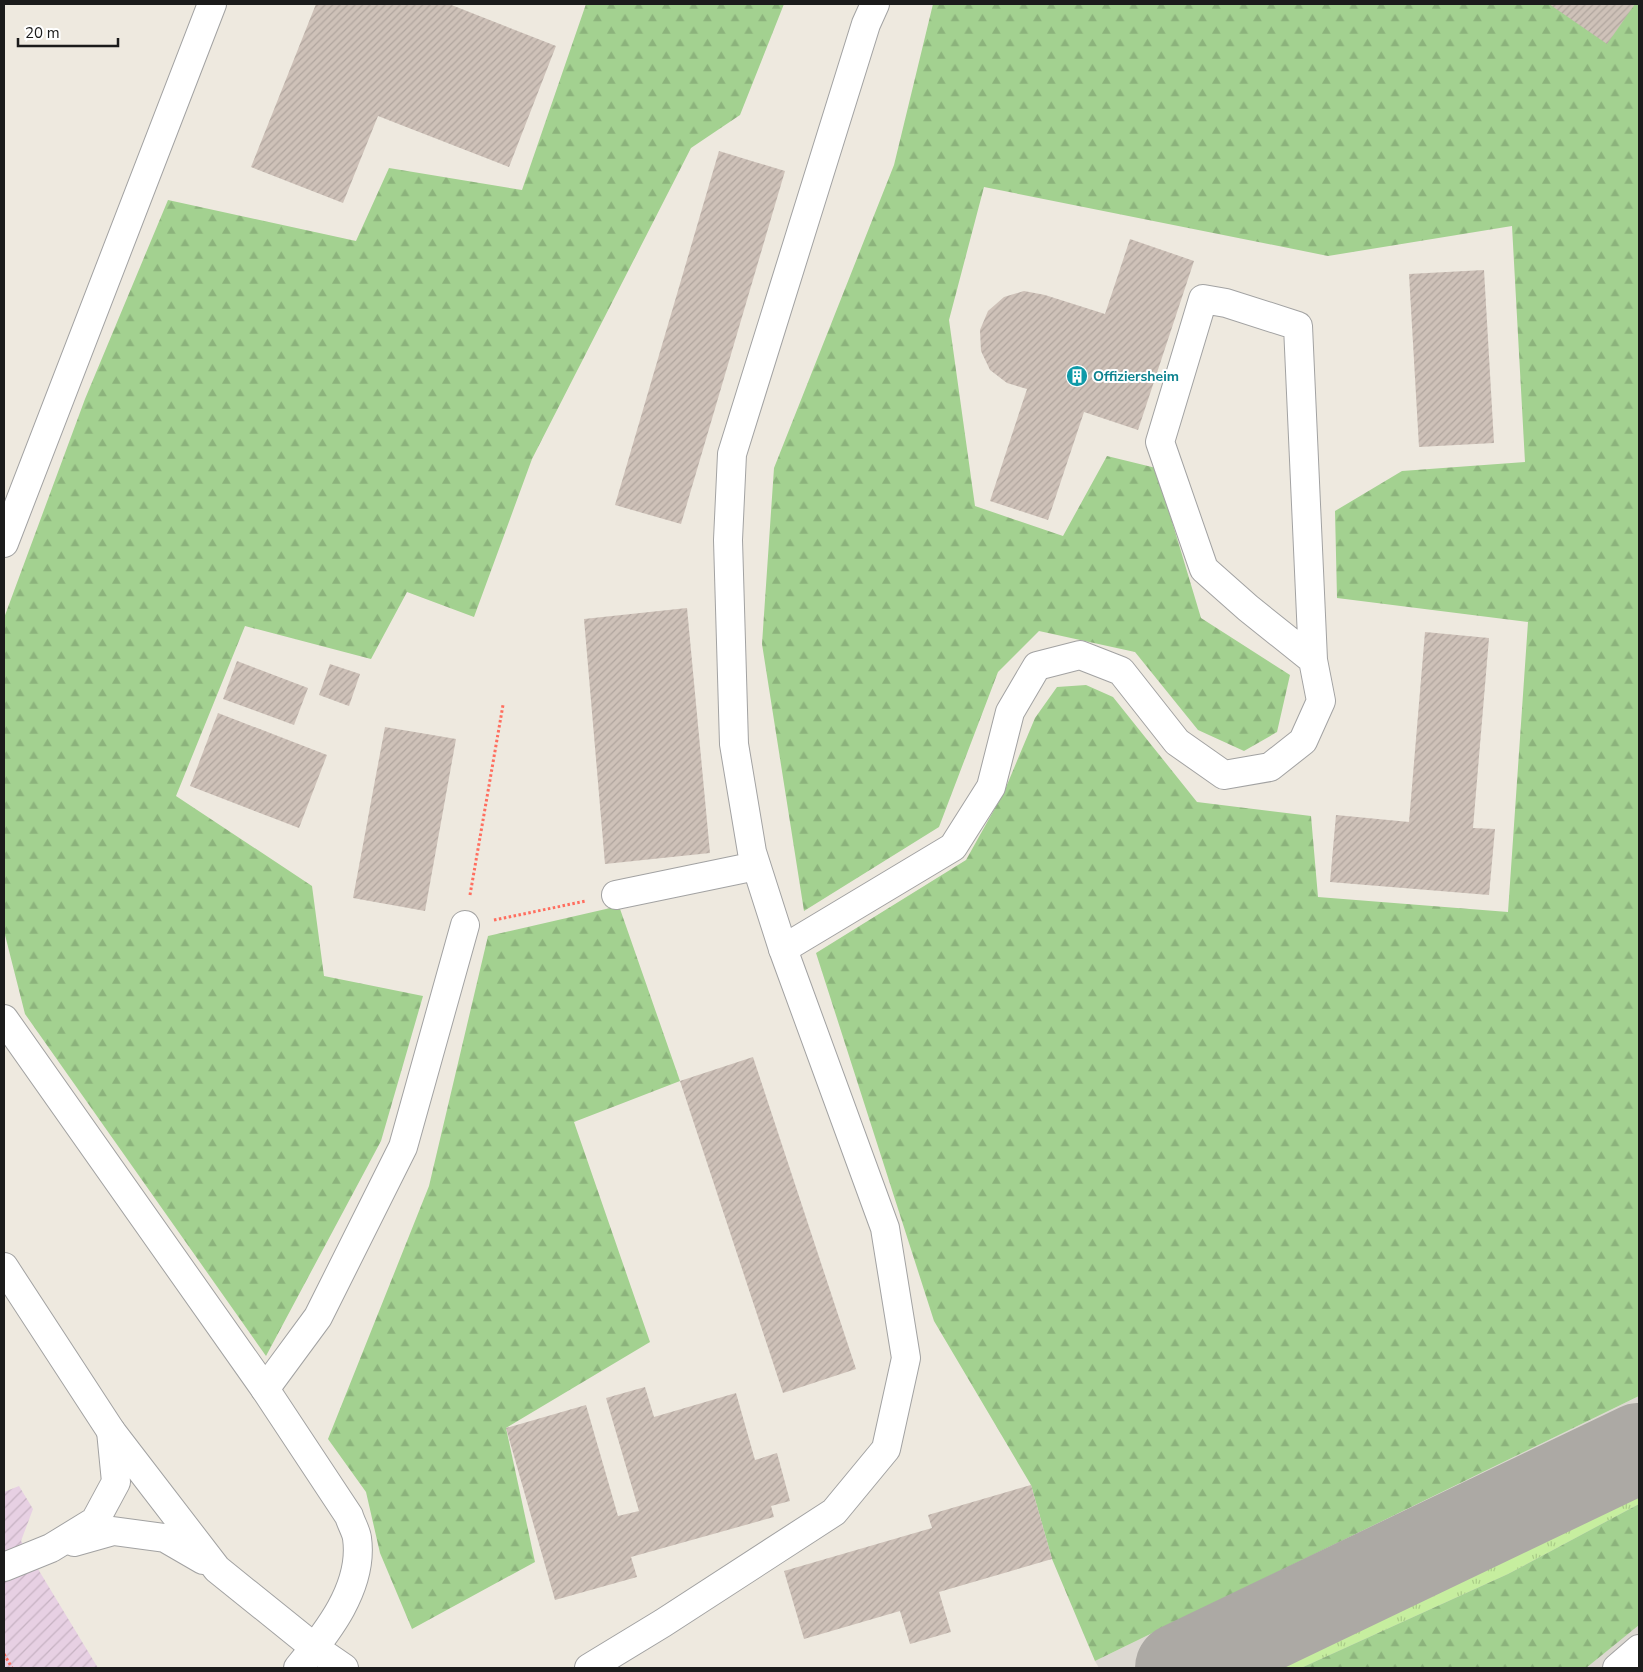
<svg xmlns="http://www.w3.org/2000/svg" width="1643" height="1672" viewBox="0 0 1643 1672" font-family="'Nunito Sans',sans-serif">
  <style>
    .industrial { fill: url(#industrial-furrows) }
    .airport { fill: #dcd8d1 }
    .grass { fill: url(#grass-tufts) }
    .forest { fill: url(#forest-firs) }
    .lines { fill: none; stroke-linecap: round; stroke-linejoin: round }
    .taxiway { stroke: #aca9a4; stroke-width: 90 }
    .building { fill: url(#building-hatch) }
    .minor-casing { stroke: #a2a2a2; stroke-width: 30 }
    .path { stroke: #ff6e5f; stroke-width: 3; stroke-dasharray: 2.5 2.5; stroke-linecap: butt }
    .minor { stroke: #fff; stroke-width: 28 }
    .labels { text-anchor: middle; dominant-baseline: central; stroke-width: 4; stroke-linejoin: round; paint-order: stroke }
    .culture-label { font-size: 14px; font-weight: bold; fill: #0d838f; stroke: #fff; text-anchor: start }
  </style>
  <defs>
    <pattern id="industrial-furrows" width="10" height="10" patternUnits="userSpaceOnUse" patternTransform="scale(1.25)"><rect width="10" height="10" fill="#e7d0e3"/><path d="M-1 1l2-2M0 10L10 0M9 11l2-2" fill="none" stroke="#c6b2c2"/></pattern>
    <pattern id="grass-tufts" width="24" height="20" patternUnits="userSpaceOnUse" patternTransform="scale(1.25)"><rect width="24" height="20" fill="#c6ee9f"/><path d="M3 7l-1-3M5 7V3M7 7l1-3M15 17l-1-3M17 17v-4M19 17l1-3" fill="none" stroke="#ac8"/></pattern>
    <pattern id="forest-firs" width="22" height="20" patternUnits="userSpaceOnUse" patternTransform="scale(1.25)"><rect width="22" height="20" fill="#a3d190"/><path d="M5 1l3.5 6h-7zM16 11l3.5 6h-7z" fill="#8cb37c"/></pattern>
    <pattern id="building-hatch" width="6" height="6" patternUnits="userSpaceOnUse" patternTransform="scale(1.25)"><rect width="6" height="6" fill="#cec1b8"/><path d="M-1 1l2-2M0 6l6-6M5 7l2-2" fill="none" stroke="#b0a59e"/></pattern>
  </defs>
  <rect width="100%" height="100%" fill="#eee9df"/>
  <polygon class="industrial" points="19,1486 33,1509 21,1541 98,1668 4,1668 4,1492"/>
  <polygon class="airport" points="1639,1396 1639,1668 1099,1668 1095,1661"/>
  <polygon class="grass" points="1639,1486 1639,1504 1508,1574 1301,1668 1262,1668"/>
  <g class="forest">
    <polygon points="586,4 784,4 740,115 691,148 532,459 474,617 407,592 371,659 245,626 176,796 312,886 324,976 423,996 381,1141 266,1356 25,1014 4,931 4,618 85,399 168,200 356,241 389,168 522,190"/>
    <polygon points="933,4 1639,4 1639,1396 1095,1661 1052,1559 1031,1485 934,1321 816,953 966,860 1004,792 1035,718 1057,687 1086,685 1113,697 1197,802 1311,816 1318,897 1508,912 1528,622 1337,598 1335,511 1402,471 1525,462 1512,226 1328,256 984,187 949,320 975,506 1063,536 1107,456 1156,468 1201,618 1290,675 1277,732 1244,751 1198,730 1135,652 1039,631 998,672 939,827 804,911 762,644 774,468 894,165"/>
    <polygon points="619,906 680,1081 574,1122 650,1342 506,1428 535,1562 412,1629 380,1553 366,1492 328,1439 429,1186 488,936"/>
    <polygon points="1639,1504 1639,1625 1586,1668 1301,1668 1508,1574"/>
  </g>
  <g class="lines">
    <polyline class="taxiway" points="1180,1668 1639,1448"/>
  </g>
  <g class="building">
    <polygon points="316,4 449,4 556,46 509,167 378,116 343,203 251,167"/>
    <polygon points="1549,4 1635,4 1607,44"/>
    <polygon points="719,151 785,171 681,524 615,505"/>
    <polygon points="1130,239 1194,261 1138,430 1084,412 1048,520 990,501 1027,389 1007,383 990,370 981,351 980,330 988,311 1004,297 1024,291 1045,295 1105,314"/>
    <polygon points="1484,270 1494,443 1419,447 1409,274"/>
    <polygon points="687,608 710,853 605,864 584,619"/>
    <polygon points="1425,632 1489,638 1473,828 1495,829 1489,895 1330,882 1336,815 1409,822"/>
    <polygon points="237,661 308,688 294,725 223,699"/>
    <polygon points="330,664 360,674 349,706 319,695"/>
    <polygon points="218,713 327,755 299,828 190,786"/>
    <polygon points="385,727 456,739 425,911 353,898"/>
    <polygon points="753,1057 856,1369 783,1393 680,1081"/>
    <polygon points="645,1387 654,1417 736,1393 755,1460 777,1453 790,1501 771,1506 774,1517 631,1557 637,1577 555,1600 506,1428 586,1405 618,1516 639,1511 606,1398"/>
    <polygon points="1031,1485 1052,1559 939,1592 951,1632 910,1644 900,1611 804,1639 784,1571 932,1528 928,1515"/>
  </g>
  <g class="lines">
    <g class="minor-casing">
      <g id="minor">
        <polyline points="4,543 212,4"/>
        <polyline points="616,895 756,866"/>
        <polyline points="783,949 953,847 991,787 1010,712 1037,666 1080,655 1121,671 1177,742 1224,775 1270,767 1303,741 1321,701 1313,660 1298,326 1226,303 1203,299 1160,442 1204,569 1248,608 1313,660"/>
        <path d="M4,1019L265,1389L349,1516C351,1523 356,1531 357,1538C364,1587 327,1633 298,1668"/>
        <polyline points="4,1267 111,1431"/>
        <polyline points="265,1389 318,1317 403,1147 465,925"/>
        <polyline points="74,1542 113,1531 165,1538 203,1560"/>
        <polyline points="4,1567 51,1548 95,1521 116,1482 111,1431 217,1569 315,1648 344,1668"/>
        <polyline points="589,1668 663,1623 834,1512 886,1449 906,1358 885,1228 783,949 752,852 734,744 728,540 732,454 866,24 875,4"/>
        <polyline points="1617,1668 1639,1649"/>
      </g>
    </g>
    <g class="path">
      <polyline points="470,895 503,705"/>
      <polyline points="494,920 586,901"/>
      <polyline points="4,1654 12,1668"/>
    </g>
    <use href="#minor" class="minor"/>
  </g>
  <defs>
    <g id="building-disc" transform="scale(1.125)"><circle r="9.5" fill="#0f9aa8" stroke="#fff"/><path d="M-4-6H4V6H1V3H-1V6H-4ZM-2.5-4.3h1.7v1.8h-1.7ZM.8-4.3h1.7v1.8H.8ZM-2.5-1h1.7V.8h-1.7ZM.8-1h1.7V.8H.8Z" fill="#fff"/></g>
  </defs>
  <g fill-rule="evenodd">
    <use href="#building-disc" x="1077" y="376"/>
  </g>
  <g class="labels">
    <g class="culture-label">
      <text x="1093" y="376">Offiziersheim</text>
    </g>
  </g>
  <rect width="1643" height="1672" fill="none" stroke="#1b1b1b" stroke-width="10"/>
  <path d="M18 38v8h100v-8" fill="none" stroke="#1b1b1b" stroke-width="2.5"/>
  <text x="25" y="38" font-size="15" fill="#1b1b1b" stroke="#ffffff" stroke-width="4" paint-order="stroke">20 m</text>
</svg>
